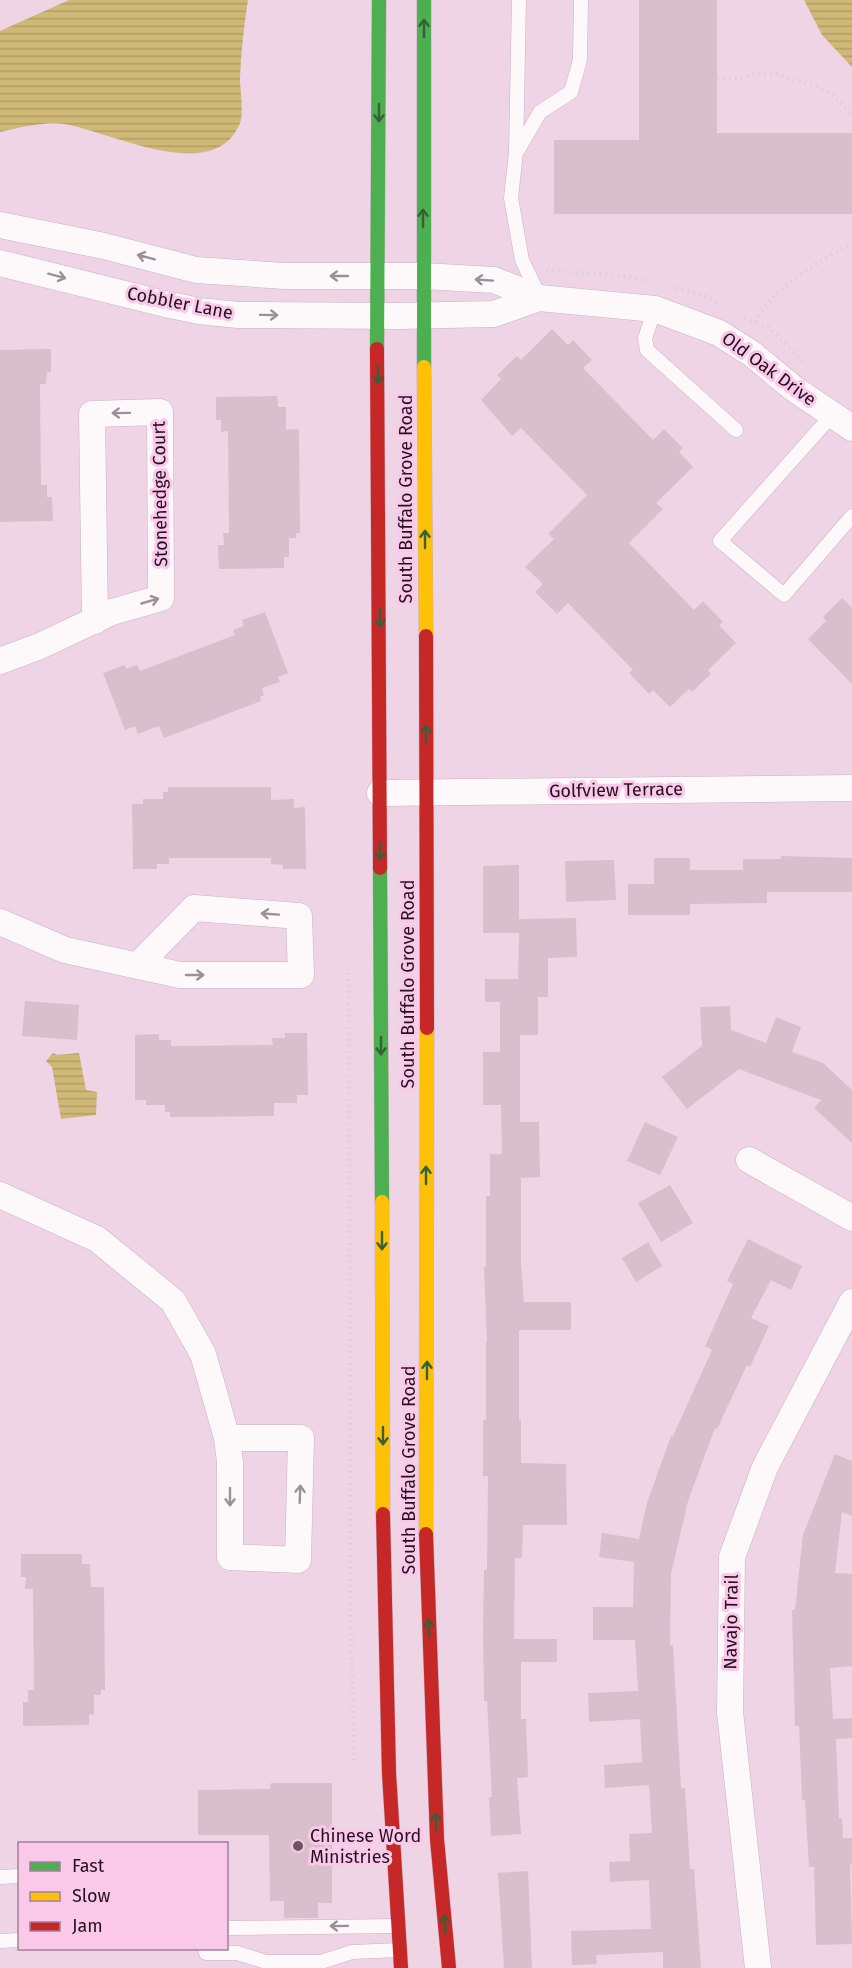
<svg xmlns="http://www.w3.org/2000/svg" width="852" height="1968" viewBox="0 0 852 1968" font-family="'Fira Sans',sans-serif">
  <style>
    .water { fill: url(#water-rules) }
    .building { fill: #d8bfcb }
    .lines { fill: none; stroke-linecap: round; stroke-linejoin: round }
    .lane-casing { stroke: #c9b2c2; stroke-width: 15 }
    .street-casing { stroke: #c9b2c2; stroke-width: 27 }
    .fast-casing { stroke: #c9b2c2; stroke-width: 15 }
    .slow-casing { stroke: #c9b2c2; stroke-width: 15 }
    .jam-casing { stroke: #c9b2c2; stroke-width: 15 }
    .path { stroke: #dad1d7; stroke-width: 4; stroke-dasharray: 1.5 4.5; stroke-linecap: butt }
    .lane { stroke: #fdf9fb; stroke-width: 14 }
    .street { stroke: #fdf9fb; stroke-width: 26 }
    .fast { stroke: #4caf50; stroke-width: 14 }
    .slow { stroke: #ffc107; stroke-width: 14 }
    .jam { stroke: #c62828; stroke-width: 14 }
    .oneway { stroke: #386038 }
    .oneway2 { stroke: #9c9098 }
    .poi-dot { fill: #6c5565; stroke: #fac9e9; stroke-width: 2 }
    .labels { text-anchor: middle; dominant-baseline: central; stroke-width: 6; stroke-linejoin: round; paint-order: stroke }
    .street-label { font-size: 18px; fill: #25101f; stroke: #fac9e9 }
    .poi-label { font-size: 18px; fill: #25101f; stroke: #fac9e9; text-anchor: start }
  </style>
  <defs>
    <pattern id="water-rules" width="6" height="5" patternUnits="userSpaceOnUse" patternTransform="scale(1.5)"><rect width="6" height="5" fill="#ceb977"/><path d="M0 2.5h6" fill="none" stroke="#b19e66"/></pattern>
  </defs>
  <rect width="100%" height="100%" fill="#efd4e6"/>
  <g class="water">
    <path d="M69,0H248C244,25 241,52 240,78C240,89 244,113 240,123C215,187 109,131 64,124C45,121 18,128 0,132V31Z"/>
    <polygon points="804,0 852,0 852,67 822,35"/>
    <polygon points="53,1053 57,1055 79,1053 86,1090 97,1092 96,1115 61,1119 52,1067 46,1061"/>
  </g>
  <g class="building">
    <polygon points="639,0 717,0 717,133 852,133 852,214 554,214 554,140 639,140"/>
    <polygon points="552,329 568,345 573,340 592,360 583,368 653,440 664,429 683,448 679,452 693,467 656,503 663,509 629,543 694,610 703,601 723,622 719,625 736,643 708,670 711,674 692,692 689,689 670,707 653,690 649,694 629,673 633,670 568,603 557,614 535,592 543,584 525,567 554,539 548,534 587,495 521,428 512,436 481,400 501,379 497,375 517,356 521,360"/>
    <polygon points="51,349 51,372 47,372 46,384 40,384 41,485 47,485 47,497 52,497 53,521 0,522 0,350"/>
    <polygon points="277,396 278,407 286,407 286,430 299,429 300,533 296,533 296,538 289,538 289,557 284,557 284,568 219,569 218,545 224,545 223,533 229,533 228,431 221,432 221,420 216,420 216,397"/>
    <polygon points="842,598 852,608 852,684 808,639 826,621 823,617"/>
    <polygon points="265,612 288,673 278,677 280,682 262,688 264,695 260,697 261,701 164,738 159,726 138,734 135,726 125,730 103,673 125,665 126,669 137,665 140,671 235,635 233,630 244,626 242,620"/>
    <polygon points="168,787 271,787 271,800 294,799 294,808 305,807 306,869 283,869 283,865 271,864 271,858 169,858 169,864 157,864 157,869 133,869 132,804 143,804 143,799 163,799 163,792 168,792"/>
    <polygon points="781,856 852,858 852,892 767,892 767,903 690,904 690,915 628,915 628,884 654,884 654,858 690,858 690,870 743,870 743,859 781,859"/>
    <polygon points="614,860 616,900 566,902 565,861"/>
    <polygon points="519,865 519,923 519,919 576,918 577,957 548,958 548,997 538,997 538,1035 520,1035 520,1122 539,1122 540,1177 521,1178 521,1265 524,1302 571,1302 571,1330 519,1330 519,1420 521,1420 521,1463 566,1464 567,1525 523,1525 522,1558 515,1558 514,1639 557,1639 557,1662 521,1662 521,1719 526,1719 528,1777 517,1778 521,1834 491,1836 489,1797 492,1797 487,1701 484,1701 483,1627 484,1570 487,1570 488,1476 483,1476 483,1420 486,1420 486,1342 487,1342 484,1267 486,1267 486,1196 490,1196 490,1154 502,1154 501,1105 483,1105 483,1052 500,1052 500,1002 485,1002 485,979 518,979 519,933 483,933 483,866"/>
    <polygon points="25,1001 79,1005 77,1040 22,1036"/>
    <polygon points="730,1006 731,1030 766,1043 776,1017 801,1027 792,1052 823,1063 852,1090 852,1143 814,1108 821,1100 739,1069 687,1109 662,1077 702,1046 700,1007"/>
    <polygon points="285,1033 307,1033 308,1095 297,1095 297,1103 274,1103 274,1116 170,1117 170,1112 165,1112 165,1105 146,1105 146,1100 135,1100 135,1035 159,1034 159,1040 171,1040 171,1046 273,1045 272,1038 285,1038"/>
    <polygon points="645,1122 678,1137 660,1175 627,1161"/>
    <polygon points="670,1185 693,1223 661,1242 638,1203"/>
    <polygon points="748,1239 802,1266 791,1290 771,1280 751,1318 769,1326 750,1367 747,1365 717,1429 715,1428 688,1501 671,1574 670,1645 673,1645 681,1788 685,1788 690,1869 694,1869 701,1968 663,1968 663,1952 596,1955 597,1964 572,1965 571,1931 651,1929 649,1880 610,1882 609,1862 630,1861 629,1834 652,1833 649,1785 605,1788 604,1765 642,1762 640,1719 589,1722 588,1693 638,1691 635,1640 593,1640 593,1607 633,1607 634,1562 599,1557 602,1533 639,1539 647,1503 671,1436 673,1436 712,1350 705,1346 733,1284 727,1281"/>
    <polygon points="648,1242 662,1266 636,1282 622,1258"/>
    <polygon points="835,1454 852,1461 852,1516 842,1512 835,1573 852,1574 852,1666 830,1668 833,1719 852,1718 852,1738 836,1739 839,1818 842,1818 843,1838 852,1838 852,1865 850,1865 852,1944 816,1945 814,1867 809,1867 805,1800 802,1800 799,1726 795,1726 792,1610 795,1610 803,1535"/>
    <polygon points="21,1554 82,1554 82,1564 90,1564 91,1587 104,1587 105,1690 101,1690 101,1695 94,1695 94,1715 89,1714 89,1725 23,1726 23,1702 28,1702 28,1690 34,1690 33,1589 25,1589 26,1577 21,1577"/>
    <polygon points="271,1783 332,1783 332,1903 318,1903 318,1918 284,1918 284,1901 270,1901 269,1835 198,1835 198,1790 270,1789"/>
    <polygon points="528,1871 532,1968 504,1968 498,1873"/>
  </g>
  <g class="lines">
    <g class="lane-casing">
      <g id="lane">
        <polyline points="519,0 516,152 511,198 522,260 539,296"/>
        <polyline points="518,150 540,112 571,92 580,60 581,0"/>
        <polyline points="655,309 645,338 647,350 736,430"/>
        <polyline points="832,415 720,541 784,595 852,516"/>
        <polyline points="0,1877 20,1876"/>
        <polyline points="226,1928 397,1926"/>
        <polyline points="0,1941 20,1940"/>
        <polyline points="205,1948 206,1953 237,1953 266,1962 321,1962 352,1952 399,1950"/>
      </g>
    </g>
    <g class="street-casing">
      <g id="street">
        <polyline points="0,225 104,246 196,270 285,276 423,276 494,280 539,298 655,309 719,333 752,354 793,388 852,428"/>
        <polyline points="0,263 165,304 199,311 238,315 399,316 494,314 539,298"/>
        <polyline points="0,661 40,646 112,612 161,598 160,412 92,414 95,621"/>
        <polyline points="380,793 852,788"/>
        <polyline points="0,922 65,950 180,975 301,975 299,916 194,908 137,966"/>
        <polyline points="749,1160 852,1218"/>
        <polyline points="0,1195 97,1239 173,1301 203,1354 227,1438 230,1462 230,1557 298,1560 301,1438 227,1438"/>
        <polyline points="758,1968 730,1712 732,1557 765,1467 852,1302"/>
      </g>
    </g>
    <g class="fast-casing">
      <g id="fast">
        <polyline points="377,349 379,0"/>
        <polyline points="424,367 424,0"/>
        <polyline points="380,868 382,1202"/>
      </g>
    </g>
    <g class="slow-casing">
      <g id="slow">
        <polyline points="424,367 426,636"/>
        <polyline points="382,1202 383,1514"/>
        <polyline points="426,1534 427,1028"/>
      </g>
    </g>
    <g class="jam-casing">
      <g id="jam">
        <polyline points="377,349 380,868"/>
        <polyline points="426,636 427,1028"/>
        <polyline points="383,1514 389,1773 401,1968"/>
        <polyline points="426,1534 437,1839 449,1968"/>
      </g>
    </g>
    <g class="path">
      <polyline points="717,79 739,79 756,74 772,73 784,76 819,88 834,96 852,115"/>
      <polyline points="546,270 577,273 616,275 649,281"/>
      <polyline points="676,288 705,296 720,304"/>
      <polyline points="745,318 770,328 805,363"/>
      <path d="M756,322C772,286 814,266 846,246L852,244"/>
      <polyline points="349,973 350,1584 354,1761"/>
    </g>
    <use href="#lane" class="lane"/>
    <use href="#street" class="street"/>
    <use href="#fast" class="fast"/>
    <use href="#slow" class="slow"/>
    <use href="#jam" class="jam"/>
  </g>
  <defs><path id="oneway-shaft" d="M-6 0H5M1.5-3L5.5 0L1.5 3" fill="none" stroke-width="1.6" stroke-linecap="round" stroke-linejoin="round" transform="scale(1.5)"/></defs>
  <g class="oneway">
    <use href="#oneway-shaft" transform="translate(424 28) rotate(-90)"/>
    <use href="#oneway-shaft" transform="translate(379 113) rotate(90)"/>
    <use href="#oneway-shaft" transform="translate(423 218) rotate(-90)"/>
    <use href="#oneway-shaft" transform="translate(378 375) rotate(90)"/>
    <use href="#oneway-shaft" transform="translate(425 539) rotate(-90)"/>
    <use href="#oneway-shaft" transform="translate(380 618) rotate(89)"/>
    <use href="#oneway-shaft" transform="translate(426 734) rotate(-90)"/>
    <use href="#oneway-shaft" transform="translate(380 851) rotate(90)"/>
    <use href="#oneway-shaft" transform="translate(381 1046) rotate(90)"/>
    <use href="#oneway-shaft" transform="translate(426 1175) rotate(-90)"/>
    <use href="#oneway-shaft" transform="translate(382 1241) rotate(90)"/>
    <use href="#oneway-shaft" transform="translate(427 1370) rotate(-90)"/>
    <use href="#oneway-shaft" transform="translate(383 1436) rotate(90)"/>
    <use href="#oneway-shaft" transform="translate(429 1628) rotate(-92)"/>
    <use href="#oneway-shaft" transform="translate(436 1822) rotate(-92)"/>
    <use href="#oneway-shaft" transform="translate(445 1924) rotate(-95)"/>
  </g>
  <g class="oneway2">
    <use href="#oneway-shaft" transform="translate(146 257) rotate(-165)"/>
    <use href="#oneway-shaft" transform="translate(57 276) rotate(15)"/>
    <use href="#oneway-shaft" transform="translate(339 276) rotate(-180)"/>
    <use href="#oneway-shaft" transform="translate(484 280) rotate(-176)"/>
    <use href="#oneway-shaft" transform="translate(269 315) rotate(1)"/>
    <use href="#oneway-shaft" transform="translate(121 413) rotate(179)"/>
    <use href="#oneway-shaft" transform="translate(150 601) rotate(-16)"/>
    <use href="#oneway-shaft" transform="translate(270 914) rotate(-176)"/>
    <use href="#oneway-shaft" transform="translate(195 975)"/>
    <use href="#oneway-shaft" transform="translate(300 1494) rotate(-88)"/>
    <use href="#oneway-shaft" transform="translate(230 1497) rotate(90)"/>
    <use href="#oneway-shaft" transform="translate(339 1926) rotate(179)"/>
  </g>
  <circle class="poi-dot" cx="298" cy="1846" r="6"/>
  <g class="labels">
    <g class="street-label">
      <text transform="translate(180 303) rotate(11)">Cobbler Lane</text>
      <text transform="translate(769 369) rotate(36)">Old Oak Drive</text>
      <text transform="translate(160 494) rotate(-91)">Stonehedge Court</text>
      <text transform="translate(406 499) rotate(-90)">South Buffalo Grove Road</text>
      <text transform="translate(616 790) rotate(-1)">Golfview Terrace</text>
      <text transform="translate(408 984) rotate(-90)">South Buffalo Grove Road</text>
      <text transform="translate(409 1470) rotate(-90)">South Buffalo Grove Road</text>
      <text transform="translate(731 1622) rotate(-89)">Navajo Trail</text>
    </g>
    <g class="poi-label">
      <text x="310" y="1836">Chinese Word<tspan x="310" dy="21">Ministries</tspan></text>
    </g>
  </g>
  <rect x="18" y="1842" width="210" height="108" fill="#fac9e9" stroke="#a57f98" stroke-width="1.5"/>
  <rect x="30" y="1862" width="30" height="9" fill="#4caf50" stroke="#a57f98" stroke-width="1.5"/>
  <text x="72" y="1872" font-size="18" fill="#25101f">Fast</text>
  <rect x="30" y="1892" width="30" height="9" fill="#ffc107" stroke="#a57f98" stroke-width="1.5"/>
  <text x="72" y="1902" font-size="18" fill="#25101f">Slow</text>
  <rect x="30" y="1922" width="30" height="9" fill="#c62828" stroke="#a57f98" stroke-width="1.5"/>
  <text x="72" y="1932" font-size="18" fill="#25101f">Jam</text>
</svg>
